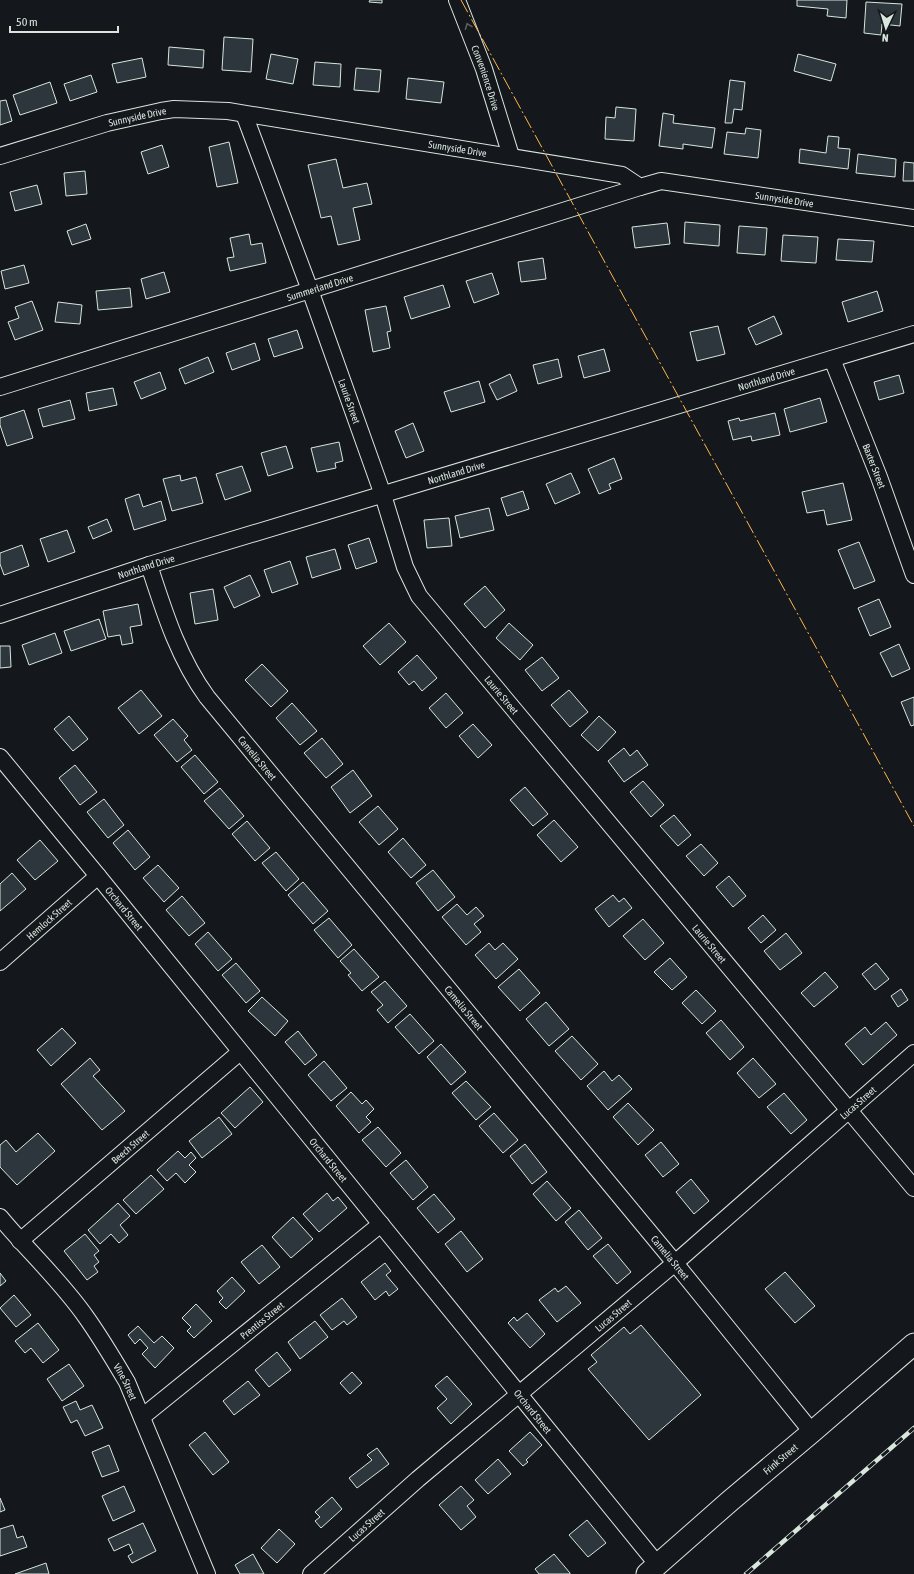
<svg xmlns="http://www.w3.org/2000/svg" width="914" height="1574" viewBox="0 0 914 1574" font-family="'Asap Condensed',sans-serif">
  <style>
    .building { fill: #2c363c; stroke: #d8e6dc }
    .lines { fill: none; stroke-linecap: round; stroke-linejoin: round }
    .minor-casing { stroke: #d8e6dc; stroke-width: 18 }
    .major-casing { stroke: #d8e6dc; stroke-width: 23 }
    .minor { stroke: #14181c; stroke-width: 16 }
    .major { stroke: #14181c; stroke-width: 21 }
    .rail-casing { stroke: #d8e6dc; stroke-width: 4.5 }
    .rail { stroke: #14181c; stroke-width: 3; stroke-dasharray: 9; stroke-linecap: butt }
    .power { stroke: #ffb74d; stroke-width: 1; stroke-dasharray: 14 3 2 3; stroke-linecap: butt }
    .oneway { stroke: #59605f }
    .labels { text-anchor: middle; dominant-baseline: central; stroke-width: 3; stroke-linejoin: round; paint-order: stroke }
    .street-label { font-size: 10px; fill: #d8e6dc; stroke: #14181c }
  </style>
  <rect width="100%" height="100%" fill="#14181c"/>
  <g class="building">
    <polygon points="370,0 382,0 382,3 369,2"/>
    <polygon points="797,0 847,0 846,18 827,16 828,9 797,6"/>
    <polygon points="866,2 902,4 900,26 882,24 881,35 864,33"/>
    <polygon points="224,37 253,39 251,72 222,70"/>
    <polygon points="169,47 204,50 203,68 168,65"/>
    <polygon points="271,54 298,59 293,84 266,79"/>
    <polygon points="798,54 836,64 831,81 794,71"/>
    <polygon points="142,58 146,77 117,83 112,64"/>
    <polygon points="315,62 341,64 340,87 313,85"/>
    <polygon points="356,68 381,70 379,92 354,90"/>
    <polygon points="91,75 97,92 70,101 64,84"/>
    <polygon points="408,78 444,82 441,103 406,99"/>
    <polygon points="730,80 745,82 742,110 734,109 732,123 725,123"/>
    <polygon points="50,82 57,103 20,115 13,95"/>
    <polygon points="6,100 12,121 0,125 0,101"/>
    <polygon points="616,107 636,109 634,141 605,139 606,117 615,118"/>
    <polygon points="663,113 674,115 673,123 715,128 712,148 683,144 683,149 659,146"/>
    <polygon points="746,128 761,130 758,158 724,154 727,132 745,134"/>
    <polygon points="828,136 839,137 838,148 850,149 848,169 799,163 800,149 826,153"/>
    <polygon points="229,142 238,183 217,187 209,147"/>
    <polygon points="162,145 169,167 148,174 141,152"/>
    <polygon points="858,154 896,159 895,177 856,173"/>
    <polygon points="336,159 343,188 367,183 372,204 353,208 360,240 338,245 331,216 321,218 308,165"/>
    <polygon points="904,162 914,163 914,181 903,181"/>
    <polygon points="85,171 87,194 66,196 64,173"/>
    <polygon points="37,185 42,204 15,211 10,192"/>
    <polygon points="685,222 720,225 719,246 684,243"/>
    <polygon points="667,223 670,244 635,248 632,227"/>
    <polygon points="86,224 91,239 72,245 67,231"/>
    <polygon points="739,226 767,228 765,255 737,253"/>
    <polygon points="249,234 251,245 262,243 266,263 230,271 227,258 234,257 230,238"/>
    <polygon points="783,235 818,237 816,263 781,261"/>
    <polygon points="838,239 874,241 872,262 836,260"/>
    <polygon points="543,258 546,279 521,282 518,262"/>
    <polygon points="24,265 29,283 5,289 1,271"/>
    <polygon points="164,272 170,292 146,299 141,279"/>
    <polygon points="492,273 499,294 474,303 466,281"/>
    <polygon points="443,285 450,307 411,319 404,297"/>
    <polygon points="130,288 132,307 98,310 96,291"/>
    <polygon points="877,291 883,311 848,322 842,302"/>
    <polygon points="32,301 43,330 15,340 8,322 19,318 15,307"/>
    <polygon points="58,302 82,305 80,324 55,322"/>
    <polygon points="386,306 391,331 387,332 390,348 373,352 365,310"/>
    <polygon points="774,316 782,334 756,345 748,328"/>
    <polygon points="718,326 725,354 697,361 690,332"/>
    <polygon points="297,330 303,348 274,357 268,339"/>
    <polygon points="255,343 260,360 232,370 226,353"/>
    <polygon points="604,349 610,371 584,378 578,356"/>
    <polygon points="208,357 214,372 185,384 179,369"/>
    <polygon points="558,359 562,377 538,384 533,365"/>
    <polygon points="160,372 166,389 141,399 134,382"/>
    <polygon points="510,374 517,391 497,400 489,384"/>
    <polygon points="899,375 904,393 879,400 874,382"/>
    <polygon points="479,381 485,402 451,412 444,392"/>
    <polygon points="113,388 117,405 89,411 86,393"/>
    <polygon points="820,398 827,422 790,432 784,409"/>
    <polygon points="70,400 75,419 43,427 38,409"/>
    <polygon points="24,410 33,438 7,446 0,425 0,418"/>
    <polygon points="775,413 780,435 752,441 751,436 733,440 728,421 739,418 740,421"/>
    <polygon points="413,423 424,451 406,458 395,431"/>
    <polygon points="339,442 343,461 335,463 336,468 317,472 311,448"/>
    <polygon points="286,446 293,468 268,476 261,453"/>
    <polygon points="614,458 622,479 609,484 611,489 599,494 588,469"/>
    <polygon points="242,466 251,491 225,500 216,474"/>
    <polygon points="571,473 580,493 555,504 546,484"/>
    <polygon points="180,475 181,481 196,477 203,503 172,511 163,479"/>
    <polygon points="843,483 852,520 827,525 824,510 807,513 802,492"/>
    <polygon points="523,491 529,509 507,516 501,498"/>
    <polygon points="139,494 143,507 161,501 166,520 134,530 125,499"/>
    <polygon points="489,508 494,530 460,538 455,516"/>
    <polygon points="449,518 452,546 427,548 424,520"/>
    <polygon points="107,519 112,531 93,539 88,527"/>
    <polygon points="67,530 75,552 48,562 40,539"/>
    <polygon points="369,538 377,562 356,569 348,545"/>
    <polygon points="859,542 875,581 854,589 838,550"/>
    <polygon points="22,545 29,566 4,575 0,564 0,553"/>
    <polygon points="335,549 341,569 312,578 306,557"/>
    <polygon points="290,561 298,584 272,593 264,570"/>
    <polygon points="250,575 260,596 234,608 224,587"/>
    <polygon points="485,586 505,610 485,628 464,604"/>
    <polygon points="213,589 218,620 195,624 190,593"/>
    <polygon points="879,599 891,627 870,636 858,608"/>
    <polygon points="138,604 142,625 130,627 133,643 122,645 120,635 108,637 103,611"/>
    <polygon points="99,619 106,639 71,651 64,631"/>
    <polygon points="389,623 406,642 380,665 363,646"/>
    <polygon points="509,623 533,645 520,660 496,638"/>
    <polygon points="55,633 62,653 29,665 22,645"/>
    <polygon points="899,644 910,669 892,677 880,653"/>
    <polygon points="0,646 10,646 11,667 0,668"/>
    <polygon points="417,655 437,678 422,691 414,681 409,685 398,672"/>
    <polygon points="542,657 559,678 542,691 525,670"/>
    <polygon points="262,664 288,691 271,707 245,680"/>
    <polygon points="141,690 162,716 139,734 118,708"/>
    <polygon points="569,690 588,712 570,727 551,705"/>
    <polygon points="446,693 463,713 446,728 429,708"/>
    <polygon points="914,697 914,725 911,726 901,702"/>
    <polygon points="292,703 317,731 300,745 276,718"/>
    <polygon points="69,716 88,739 73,751 54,729"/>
    <polygon points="599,716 616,732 598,751 581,735"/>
    <polygon points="173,719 188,736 184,740 192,750 177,762 154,735"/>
    <polygon points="473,724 492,745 478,758 459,736"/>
    <polygon points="322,738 343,764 326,778 304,753"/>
    <polygon points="624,748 630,756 637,750 648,765 624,782 608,761"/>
    <polygon points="195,755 218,782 204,794 181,767"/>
    <polygon points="75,765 97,792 80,805 59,778"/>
    <polygon points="353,770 372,796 350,813 331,787"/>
    <polygon points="643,781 664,805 651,817 630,792"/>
    <polygon points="525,787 548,814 533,826 510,800"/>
    <polygon points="220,788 244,816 229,829 204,801"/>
    <polygon points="104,799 124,825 108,838 87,812"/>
    <polygon points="378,806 398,829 379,845 359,822"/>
    <polygon points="674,815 691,835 678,846 660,826"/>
    <polygon points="554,820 578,847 561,862 537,835"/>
    <polygon points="247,821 270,848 255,861 232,834"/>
    <polygon points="128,830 150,857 135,870 113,843"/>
    <polygon points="403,838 426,865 411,878 388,852"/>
    <polygon points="40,840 58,861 35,880 17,860"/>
    <polygon points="701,844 718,863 704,876 686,856"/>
    <polygon points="276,852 299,879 286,891 262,863"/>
    <polygon points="158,865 179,888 164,902 143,878"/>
    <polygon points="433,870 455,897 438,911 416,883"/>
    <polygon points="12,873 26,889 0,911 0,884"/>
    <polygon points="729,876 746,896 733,907 716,887"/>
    <polygon points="303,882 328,911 313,924 288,895"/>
    <polygon points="613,895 619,902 624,898 632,908 609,927 595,909"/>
    <polygon points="182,896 205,923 189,936 166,910"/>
    <polygon points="457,904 467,915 476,907 484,916 474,924 481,932 466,945 442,917"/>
    <polygon points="763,915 776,930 761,943 748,928"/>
    <polygon points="329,918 352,945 338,958 314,930"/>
    <polygon points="643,919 664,943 645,960 623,936"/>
    <polygon points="208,932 232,959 218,971 195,944"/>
    <polygon points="786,933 802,953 780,970 764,951"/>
    <polygon points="489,943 495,950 503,943 518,959 496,979 475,955"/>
    <polygon points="354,949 379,977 362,991 348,975 351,973 340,961"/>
    <polygon points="670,958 687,977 672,990 654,972"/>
    <polygon points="236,963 260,991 246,1003 222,975"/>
    <polygon points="876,963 889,979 875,990 862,974"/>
    <polygon points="519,969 540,993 520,1011 498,987"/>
    <polygon points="825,972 838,987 814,1007 801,993"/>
    <polygon points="385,981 407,1006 388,1023 377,1010 383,1005 371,992"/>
    <polygon points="901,989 908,1000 898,1007 891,996"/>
    <polygon points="696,990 716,1011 702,1024 682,1003"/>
    <polygon points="262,997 288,1021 275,1036 248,1011"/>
    <polygon points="546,1002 569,1029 549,1046 526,1019"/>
    <polygon points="410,1014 434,1041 419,1054 395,1027"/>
    <polygon points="721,1020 744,1047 730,1060 706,1033"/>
    <polygon points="886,1022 897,1035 863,1065 845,1044 865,1027 871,1035"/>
    <polygon points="62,1028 76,1043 51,1066 37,1050"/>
    <polygon points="298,1031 317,1055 305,1065 285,1042"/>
    <polygon points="572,1036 598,1064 581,1080 555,1051"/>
    <polygon points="441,1044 466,1072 451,1085 427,1057"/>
    <polygon points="90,1058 100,1070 93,1076 125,1111 102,1130 61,1084"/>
    <polygon points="753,1058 776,1084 759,1098 737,1073"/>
    <polygon points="324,1061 347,1088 331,1101 308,1075"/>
    <polygon points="604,1071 612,1081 619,1075 632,1089 608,1110 587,1086"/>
    <polygon points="466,1081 491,1107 476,1120 452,1093"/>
    <polygon points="250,1087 263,1102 235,1128 221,1113"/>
    <polygon points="351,1092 362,1104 366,1100 374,1109 366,1117 371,1122 359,1133 336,1106"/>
    <polygon points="784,1093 807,1120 791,1134 767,1107"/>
    <polygon points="628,1103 654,1130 638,1145 613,1117"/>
    <polygon points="494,1113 518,1140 503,1153 479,1126"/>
    <polygon points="219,1117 232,1134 202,1158 189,1141"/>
    <polygon points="378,1127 401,1153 386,1167 362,1140"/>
    <polygon points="38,1133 55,1151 17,1185 0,1167 0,1145 6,1140 16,1152"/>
    <polygon points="661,1142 679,1164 663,1177 645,1155"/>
    <polygon points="525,1144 547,1172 532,1184 510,1156"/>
    <polygon points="178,1151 185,1158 191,1152 196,1158 189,1165 196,1172 185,1183 176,1173 167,1181 157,1170"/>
    <polygon points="406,1160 428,1187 413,1200 390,1173"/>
    <polygon points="151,1175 164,1189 136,1214 123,1200"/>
    <polygon points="691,1179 709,1201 694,1214 676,1192"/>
    <polygon points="547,1181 571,1208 556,1221 533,1194"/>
    <polygon points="327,1193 333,1201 338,1197 347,1208 319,1232 303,1214"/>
    <polygon points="434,1194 455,1219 438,1233 417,1208"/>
    <polygon points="118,1203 130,1216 120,1225 128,1235 119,1243 111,1234 100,1244 88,1230"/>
    <polygon points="579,1210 602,1238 588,1250 565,1222"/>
    <polygon points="293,1217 313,1239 291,1258 272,1237"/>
    <polygon points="461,1231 483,1259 467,1272 445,1244"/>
    <polygon points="85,1234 99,1251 94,1255 99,1262 94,1266 98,1272 87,1280 64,1251"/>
    <polygon points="608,1244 631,1272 617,1284 593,1256"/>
    <polygon points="262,1245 280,1267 259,1284 241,1262"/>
    <polygon points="385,1263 391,1271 386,1275 398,1289 389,1296 386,1291 375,1300 361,1282"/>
    <polygon points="785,1272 815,1306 795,1323 765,1289"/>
    <polygon points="0,1273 6,1281 0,1286"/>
    <polygon points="232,1277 245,1291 226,1309 219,1302 223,1298 217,1291"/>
    <polygon points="566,1286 581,1303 557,1322 539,1300 555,1288 558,1292"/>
    <polygon points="14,1295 31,1315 16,1327 0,1308"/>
    <polygon points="342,1298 357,1317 347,1325 344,1321 332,1330 320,1315"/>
    <polygon points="196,1304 212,1321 194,1338 187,1331 191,1327 182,1318"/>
    <polygon points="527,1313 545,1334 530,1348 508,1323 514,1317 517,1321"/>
    <polygon points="315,1321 328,1337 300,1359 288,1342"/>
    <polygon points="38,1323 59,1350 43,1363 31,1348 25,1353 15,1341"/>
    <polygon points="641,1325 701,1395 649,1440 588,1369 597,1362 591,1355 624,1327 630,1334"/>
    <polygon points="138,1326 154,1343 162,1336 174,1348 155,1368 142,1354 148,1348 140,1339 135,1344 128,1335"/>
    <polygon points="277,1352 291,1370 269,1387 255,1370"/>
    <polygon points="69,1364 84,1386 62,1401 47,1379"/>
    <polygon points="352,1372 362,1383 350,1394 340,1383"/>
    <polygon points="447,1376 472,1404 451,1424 437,1408 447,1399 435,1386"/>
    <polygon points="248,1381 260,1395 234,1415 223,1401"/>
    <polygon points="76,1401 80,1410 92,1405 103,1428 85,1436 77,1420 71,1423 63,1407"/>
    <polygon points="205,1432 229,1462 213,1475 189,1445"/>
    <polygon points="530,1432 542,1445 526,1460 528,1462 523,1466 509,1451"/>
    <polygon points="109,1445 119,1471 102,1477 92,1452"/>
    <polygon points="377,1448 389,1464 357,1488 349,1478 372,1460 367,1455"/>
    <polygon points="498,1459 511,1474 488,1494 475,1480"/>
    <polygon points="124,1486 135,1511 113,1521 102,1496"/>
    <polygon points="461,1486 474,1500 467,1506 476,1517 461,1530 439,1505"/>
    <polygon points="332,1497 342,1509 321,1528 315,1521 320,1517 315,1512"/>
    <polygon points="0,1498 5,1510 0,1512"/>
    <polygon points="587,1520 606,1543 588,1557 569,1535"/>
    <polygon points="143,1523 156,1551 132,1563 128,1556 133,1553 129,1544 114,1551 108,1539"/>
    <polygon points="13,1525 17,1538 23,1536 27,1547 0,1556 0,1529"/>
    <polygon points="279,1529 295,1544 277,1563 261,1548"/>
    <polygon points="253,1554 264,1574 240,1574 235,1565"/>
    <polygon points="554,1554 570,1573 570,1574 539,1574 535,1569"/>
    <polygon points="46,1563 49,1574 15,1574"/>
  </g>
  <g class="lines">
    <g class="minor-casing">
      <g id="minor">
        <path id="s1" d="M457,0L484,69L511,156"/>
        <path id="s2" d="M244,114L310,290L383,495L405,567L419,596L914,1188"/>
        <path id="s3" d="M0,156L107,123L161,111L174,109L228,111L622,175L640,187L661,181L914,218"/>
        <path id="s4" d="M832,359L879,477L914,575"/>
        <path id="s5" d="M0,387L640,187"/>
        <path id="s6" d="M149,565C164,611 178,657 207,697L675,1263L812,1432"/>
        <path id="s7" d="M0,615L149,565L914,334"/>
        <path id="s8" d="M0,757L98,876L657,1564"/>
        <path id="s9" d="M0,962L98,876"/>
        <path id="s10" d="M0,1217C28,1251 61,1281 86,1317C101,1338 114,1360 127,1382L207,1574"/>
        <path id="s11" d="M20,1241L240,1052"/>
        <path id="s12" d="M142,1417L381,1224"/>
        <path id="s13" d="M311,1574L418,1479L675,1263L914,1053"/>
      </g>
    </g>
    <g class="major-casing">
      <g id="major">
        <path id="s14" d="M647,1574L730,1501L812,1432L914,1344"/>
      </g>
    </g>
    <use href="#minor" class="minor"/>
    <use href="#major" class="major"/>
    <g class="rail-casing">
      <polyline id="rail" points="746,1574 914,1428"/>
    </g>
    <use href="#rail" class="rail"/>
    <polyline class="power" points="461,0 914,826"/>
  </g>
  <defs><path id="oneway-chevron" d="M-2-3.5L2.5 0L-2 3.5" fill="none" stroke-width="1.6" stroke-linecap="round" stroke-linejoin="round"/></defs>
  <use class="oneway" href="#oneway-chevron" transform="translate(468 26) rotate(-111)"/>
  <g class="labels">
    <g class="street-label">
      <text stroke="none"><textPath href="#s1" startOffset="83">Convenience Drive</textPath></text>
      <text stroke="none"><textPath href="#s3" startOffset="143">Sunnyside Drive</textPath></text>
      <text stroke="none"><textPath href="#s3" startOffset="467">Sunnyside Drive</textPath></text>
      <text stroke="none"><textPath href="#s3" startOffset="802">Sunnyside Drive</textPath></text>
      <text stroke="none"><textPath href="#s5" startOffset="335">Summerland Drive</textPath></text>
      <text stroke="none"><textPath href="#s7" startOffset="802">Northland Drive</textPath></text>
      <text stroke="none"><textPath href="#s2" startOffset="306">Laurie Street</textPath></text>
      <text stroke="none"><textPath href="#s4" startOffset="115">Baxter Street</textPath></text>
      <text stroke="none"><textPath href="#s7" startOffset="478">Northland Drive</textPath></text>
      <text stroke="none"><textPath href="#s7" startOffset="154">Northland Drive</textPath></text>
      <text stroke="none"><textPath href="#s2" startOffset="642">Laurie Street</textPath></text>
      <text stroke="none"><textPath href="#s6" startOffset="224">Camelia Street</textPath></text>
      <text stroke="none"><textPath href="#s8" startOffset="196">Orchard Street</textPath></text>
      <text stroke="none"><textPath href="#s9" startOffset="65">Hemlock Street</textPath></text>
      <text stroke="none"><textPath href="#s2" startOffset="966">Laurie Street</textPath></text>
      <text stroke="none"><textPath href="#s6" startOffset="548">Camelia Street</textPath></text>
      <text stroke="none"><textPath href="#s13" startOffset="722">Lucas Street</textPath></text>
      <text stroke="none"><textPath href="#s11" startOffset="145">Beech Street</textPath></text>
      <text stroke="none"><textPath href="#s8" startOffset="520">Orchard Street</textPath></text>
      <text stroke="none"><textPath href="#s6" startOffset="872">Camelia Street</textPath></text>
      <text stroke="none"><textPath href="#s13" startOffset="398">Lucas Street</textPath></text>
      <text stroke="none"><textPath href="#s12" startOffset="154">Prentiss Street</textPath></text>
      <text stroke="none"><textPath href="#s10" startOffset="208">Vine Street</textPath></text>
      <text stroke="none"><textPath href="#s8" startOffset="844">Orchard Street</textPath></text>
      <text stroke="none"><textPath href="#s14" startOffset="176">Frink Street</textPath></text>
      <text stroke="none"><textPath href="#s13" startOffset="74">Lucas Street</textPath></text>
    </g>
  </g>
  <g transform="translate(886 28) rotate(184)" stroke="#14181c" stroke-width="3" paint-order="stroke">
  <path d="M0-3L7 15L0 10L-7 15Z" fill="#d8e6dc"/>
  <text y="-6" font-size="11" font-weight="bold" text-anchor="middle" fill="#d8e6dc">N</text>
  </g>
  <path d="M10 26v6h108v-6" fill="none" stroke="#d8e6dc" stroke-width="2"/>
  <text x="16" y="26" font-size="12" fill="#d8e6dc" stroke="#14181c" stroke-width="3" paint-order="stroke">50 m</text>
</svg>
